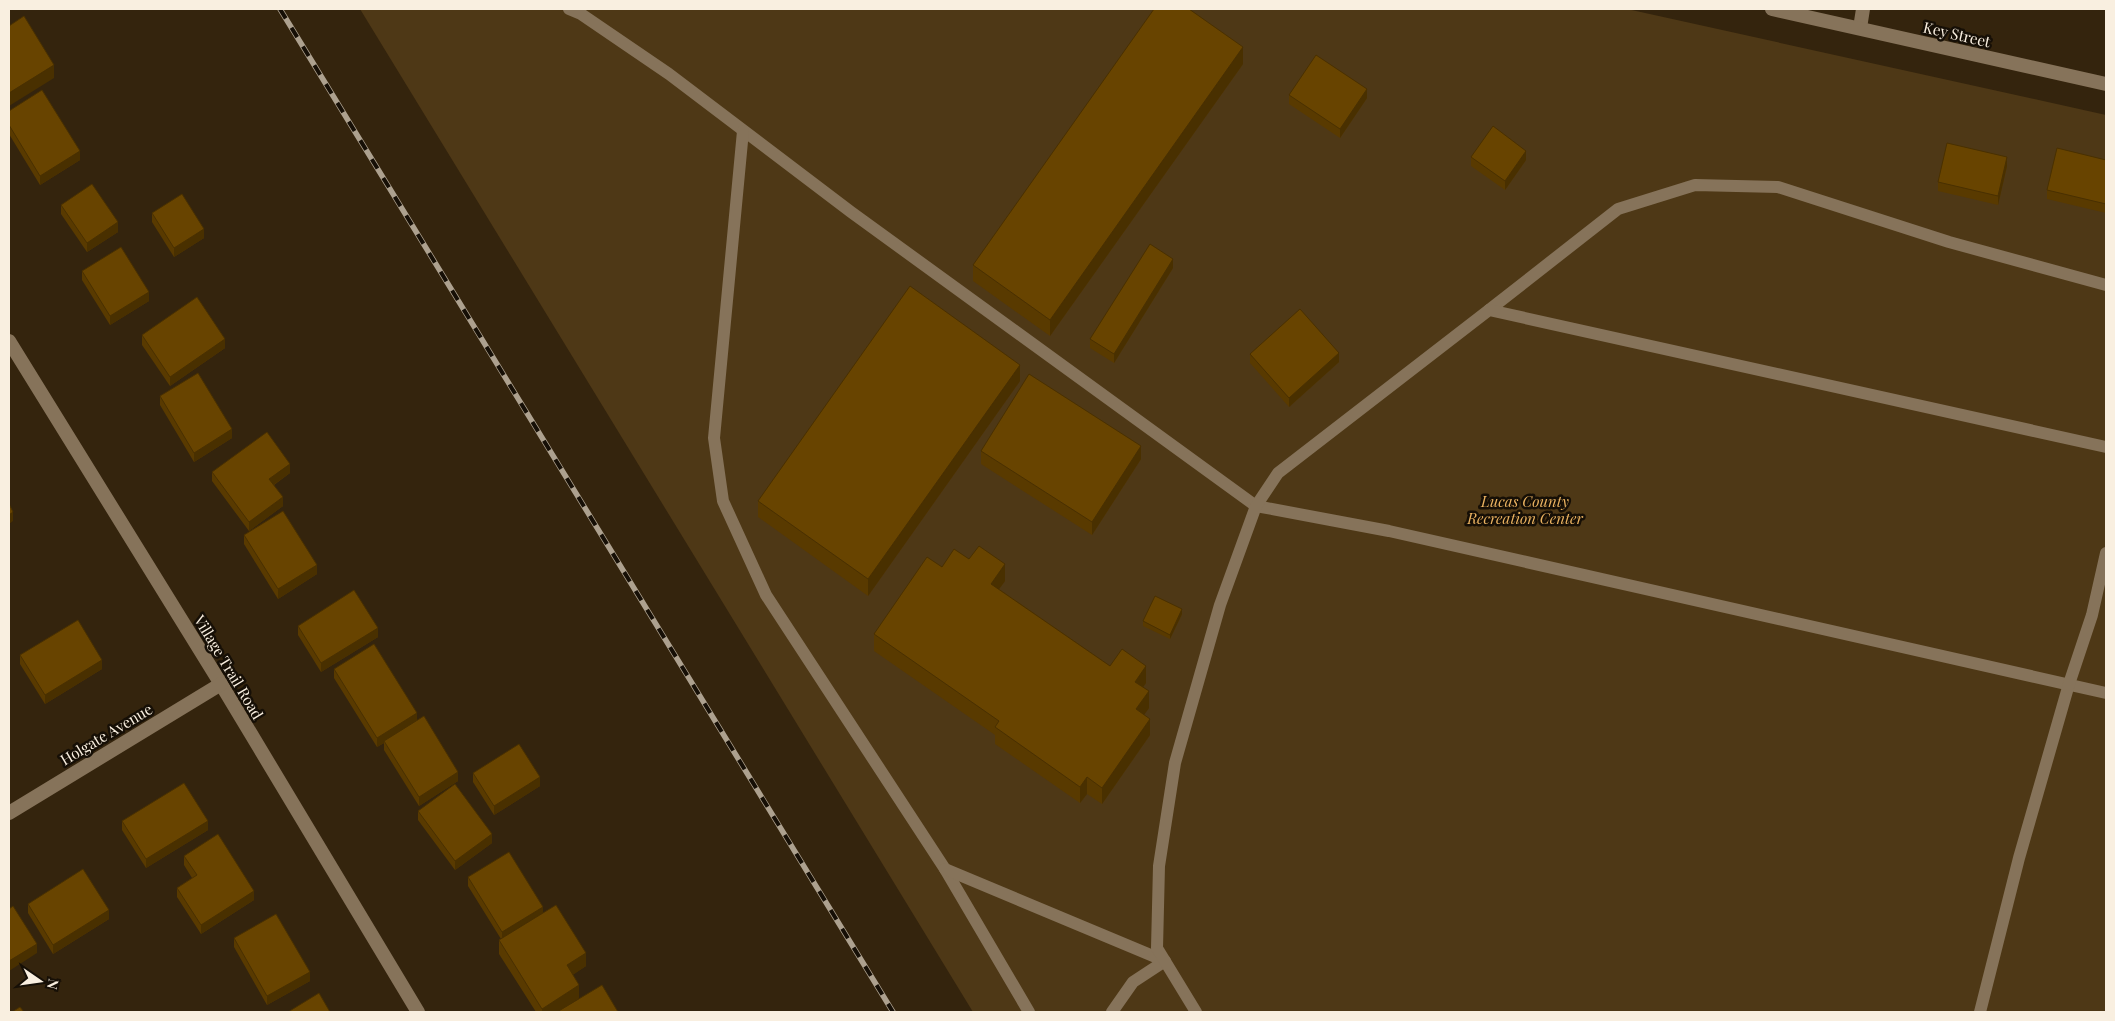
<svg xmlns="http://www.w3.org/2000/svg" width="2115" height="1021" viewBox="0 0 2115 1021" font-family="'Playfair Display',serif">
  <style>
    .green { fill: #4e3816 }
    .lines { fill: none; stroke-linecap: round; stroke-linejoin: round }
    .service { stroke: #86735a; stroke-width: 12 }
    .minor { stroke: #86735a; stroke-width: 14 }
    .tertiary { stroke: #86735a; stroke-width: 14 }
    .rail-casing { stroke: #ada18f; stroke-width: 5.5 }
    .rail { stroke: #160f06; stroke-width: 4; stroke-dasharray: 11; stroke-linecap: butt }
    .wall { fill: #593a00 }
    .shaded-wall { fill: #493000 }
    .building { fill: #684400; stroke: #493000 }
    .labels { text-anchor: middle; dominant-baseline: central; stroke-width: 5; stroke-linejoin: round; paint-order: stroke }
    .street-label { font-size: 15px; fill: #f9efe0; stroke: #160f06 }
    .park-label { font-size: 15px; font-style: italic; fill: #ebb361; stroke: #160f06 }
  </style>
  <rect width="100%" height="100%" fill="#34240d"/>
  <polygon class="green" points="360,9 1627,9 2106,115 2106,1012 973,1012"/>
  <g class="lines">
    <g class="service">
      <polyline points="569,9 581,14 669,74 851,212 1256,506 1389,531 2106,693"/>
      <polyline points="743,131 714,438 723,501 766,595 945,869 1029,1012"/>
      <polyline points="1489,310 1618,209 1695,185 1778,187 1949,242 2106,285"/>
      <polyline points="945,869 1165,961 1133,982 1112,1012"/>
      <polyline points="1196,1012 1157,948 1159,866 1175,763 1220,605 1256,506 1278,473 1489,310 2106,447"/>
      <polyline points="1980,1012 2019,858 2069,684 2092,615 2106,553"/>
    </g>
    <g class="minor">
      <polyline points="1860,28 1863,9"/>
      <polyline points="9,341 221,684 418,1012"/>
      <polyline points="9,813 221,684"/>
    </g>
    <polyline class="tertiary" points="1772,9 2106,84"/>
    <g class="rail-casing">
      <polyline id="rail" points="280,9 893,1012"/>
    </g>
    <use href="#rail" class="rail"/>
  </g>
  <g class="wall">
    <polygon points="1243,64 1050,336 973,281 973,265"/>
    <polygon points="1289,95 1367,98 1340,138 1289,104"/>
    <polygon points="9,111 80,160 40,185 9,134"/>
    <polygon points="1471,157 1526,160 1505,190 1471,166"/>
    <polygon points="2106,160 2106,213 2047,199 2047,190"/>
    <polygon points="2007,166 1998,205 1938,191 1938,182"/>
    <polygon points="61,205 118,232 87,252 61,214"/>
    <polygon points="152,213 204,238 174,257 152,222"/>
    <polygon points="1173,268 1114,363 1090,348 1090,339"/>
    <polygon points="82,271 149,301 110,325 82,280"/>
    <polygon points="142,335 225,348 170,386 142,345"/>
    <polygon points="1250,354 1339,362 1289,407 1250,363"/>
    <polygon points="1020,381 868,596 758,517 758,501"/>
    <polygon points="160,396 232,438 194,462 160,405"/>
    <polygon points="981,451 1141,459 1092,535 981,464"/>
    <polygon points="212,472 290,473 274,485 283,506 249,531 212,481"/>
    <polygon points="244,535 317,574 278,599 244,544"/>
    <polygon points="969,559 1005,581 999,589 1110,666 1146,683 1143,687 1149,708 1144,714 1150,735 1102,804 1087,794 1080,803 995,744 995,735 874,651 874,634 942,567"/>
    <polygon points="1182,614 1170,639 1143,626 1143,621"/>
    <polygon points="298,626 378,637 321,672 298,635"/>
    <polygon points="20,655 102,669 45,704 20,664"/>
    <polygon points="334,669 417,721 458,781 419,806 384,750 384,743 377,747 334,678"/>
    <polygon points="473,773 540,786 494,815 473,782"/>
    <polygon points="418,811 492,843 455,870 418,820"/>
    <polygon points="122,821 208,830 146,868 122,830"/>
    <polygon points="184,856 254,900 201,934 177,897 177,888 192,878 184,865"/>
    <polygon points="468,877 543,913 586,966 572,975 579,998 557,1012 536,1012 499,954 499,940 501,939 468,886"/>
    <polygon points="28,904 109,919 53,954 28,913"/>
    <polygon points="234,938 310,981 267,1005 234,947"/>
  </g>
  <g class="shaded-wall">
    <polygon points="1243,47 1243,64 1050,336 1050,320"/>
    <polygon points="54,65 54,78 9,106 9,93"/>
    <polygon points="1367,89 1367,98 1340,138 1340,129"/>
    <polygon points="80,151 80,160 40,185 40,176"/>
    <polygon points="1526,151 1526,160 1505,190 1505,181"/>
    <polygon points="2007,157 2007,166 1998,205 1998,196"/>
    <polygon points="118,222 118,232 87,252 87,243"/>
    <polygon points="204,229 204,238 174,257 174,248"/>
    <polygon points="1173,259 1173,268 1114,363 1114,354"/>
    <polygon points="149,292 149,301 110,325 110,316"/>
    <polygon points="225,339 225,348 170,386 170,377"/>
    <polygon points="1339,353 1339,362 1289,407 1289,398"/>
    <polygon points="1020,365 1020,381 868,596 868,579"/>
    <polygon points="232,429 232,438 194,462 194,453"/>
    <polygon points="1141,446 1141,459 1092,535 1092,522"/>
    <polygon points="290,464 290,473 269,488 269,479"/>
    <polygon points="283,497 283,506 249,531 249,522"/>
    <polygon points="13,512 13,521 9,524 9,515"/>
    <polygon points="1005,564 1005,581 991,600 991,584"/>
    <polygon points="317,565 317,574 278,599 278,589"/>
    <polygon points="1182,609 1182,614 1170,639 1170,635"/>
    <polygon points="378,628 378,637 321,672 321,663"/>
    <polygon points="102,660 102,669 45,704 45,695"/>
    <polygon points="1146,666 1146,683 1135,698 1135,682"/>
    <polygon points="1149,691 1149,708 1136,726 1136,709"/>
    <polygon points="417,713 417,722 384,741 384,743 377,747 377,738"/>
    <polygon points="1150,719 1150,735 1102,804 1102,788"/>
    <polygon points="458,772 458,781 419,806 419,797"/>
    <polygon points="540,777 540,786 494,815 494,806"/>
    <polygon points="1087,777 1087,794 1080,803 1080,787"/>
    <polygon points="208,821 208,830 146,868 146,859"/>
    <polygon points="492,834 492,843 455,870 455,861"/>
    <polygon points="254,891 254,900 201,934 201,925"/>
    <polygon points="543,907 543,916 502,941 502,932"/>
    <polygon points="109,910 109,919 53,954 53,945"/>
    <polygon points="37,944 37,953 9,971 9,961"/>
    <polygon points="586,953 586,966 567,979 567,965"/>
    <polygon points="310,972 310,981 267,1005 267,996"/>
    <polygon points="579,985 579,998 557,1012 542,1012 542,1009"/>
  </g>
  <g class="building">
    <polygon points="1154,9 1189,9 1243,47 1050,320 973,265"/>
    <polygon points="24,16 54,65 9,93 9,26"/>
    <polygon points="1316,55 1367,89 1340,129 1289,95"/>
    <polygon points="42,90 80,151 40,176 9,125 9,111"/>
    <polygon points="1493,126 1526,151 1505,181 1471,157"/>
    <polygon points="1947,143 2007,157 1998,196 1938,182"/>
    <polygon points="2057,148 2106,160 2106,204 2047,190"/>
    <polygon points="92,184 118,222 87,243 61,205"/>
    <polygon points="182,194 204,229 174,248 152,213"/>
    <polygon points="1150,244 1173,259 1114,354 1090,339"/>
    <polygon points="121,247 149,292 110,316 82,271"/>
    <polygon points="910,286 1020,365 868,579 758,501"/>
    <polygon points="197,297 225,339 170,377 142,335"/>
    <polygon points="1300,309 1339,353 1289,398 1250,354"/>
    <polygon points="198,373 232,429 194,453 160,396"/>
    <polygon points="1029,374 1141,446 1092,522 981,451"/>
    <polygon points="267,432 290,464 269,479 283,497 249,522 212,472"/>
    <polygon points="9,504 13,512 9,515"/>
    <polygon points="283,511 317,565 278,589 244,535"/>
    <polygon points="979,546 1005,564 991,584 1110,666 1122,649 1146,666 1135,682 1149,691 1136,709 1150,719 1102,788 1087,777 1080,787 995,727 999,721 874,634 927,557 942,567 954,549 969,559"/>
    <polygon points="354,590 378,628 321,663 298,626"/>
    <polygon points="1155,596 1182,609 1170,635 1143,621"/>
    <polygon points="78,620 102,660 45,695 20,655"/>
    <polygon points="374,644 417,713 377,738 334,669"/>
    <polygon points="424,716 458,772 419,797 384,741"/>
    <polygon points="519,744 540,777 494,806 473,773"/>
    <polygon points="184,783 208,821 146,859 122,821"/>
    <polygon points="455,784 492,834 455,861 418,811"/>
    <polygon points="218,834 254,891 201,925 177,888 197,875 184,856"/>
    <polygon points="509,852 543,907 502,932 468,877"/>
    <polygon points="83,869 109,910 53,945 28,904"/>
    <polygon points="556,905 586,953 567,965 579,985 542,1009 499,940"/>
    <polygon points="13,906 37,944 9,961 9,909"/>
    <polygon points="276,914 310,972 267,996 234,938"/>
    <polygon points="602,985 618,1012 557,1012"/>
    <polygon points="319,993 330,1012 288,1012"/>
    <polygon points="20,1007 24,1012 12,1012"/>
  </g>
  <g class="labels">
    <g class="street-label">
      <text transform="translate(1957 34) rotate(13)">Key Street</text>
      <text transform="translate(229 667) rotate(59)">Village Trail Road</text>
      <text transform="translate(106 734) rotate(-31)">Holgate Avenue</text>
    </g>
    <g class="park-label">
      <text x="1525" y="501">Lucas County<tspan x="1525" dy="17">Recreation Center</tspan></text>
    </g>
  </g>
  <rect width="2115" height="1021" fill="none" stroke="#f9efe0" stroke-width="20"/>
  <g transform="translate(40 981) rotate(103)" stroke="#160f06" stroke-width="4" paint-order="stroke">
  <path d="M0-4L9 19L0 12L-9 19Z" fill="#f9efe0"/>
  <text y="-8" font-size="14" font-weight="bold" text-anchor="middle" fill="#f9efe0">N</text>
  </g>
</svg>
